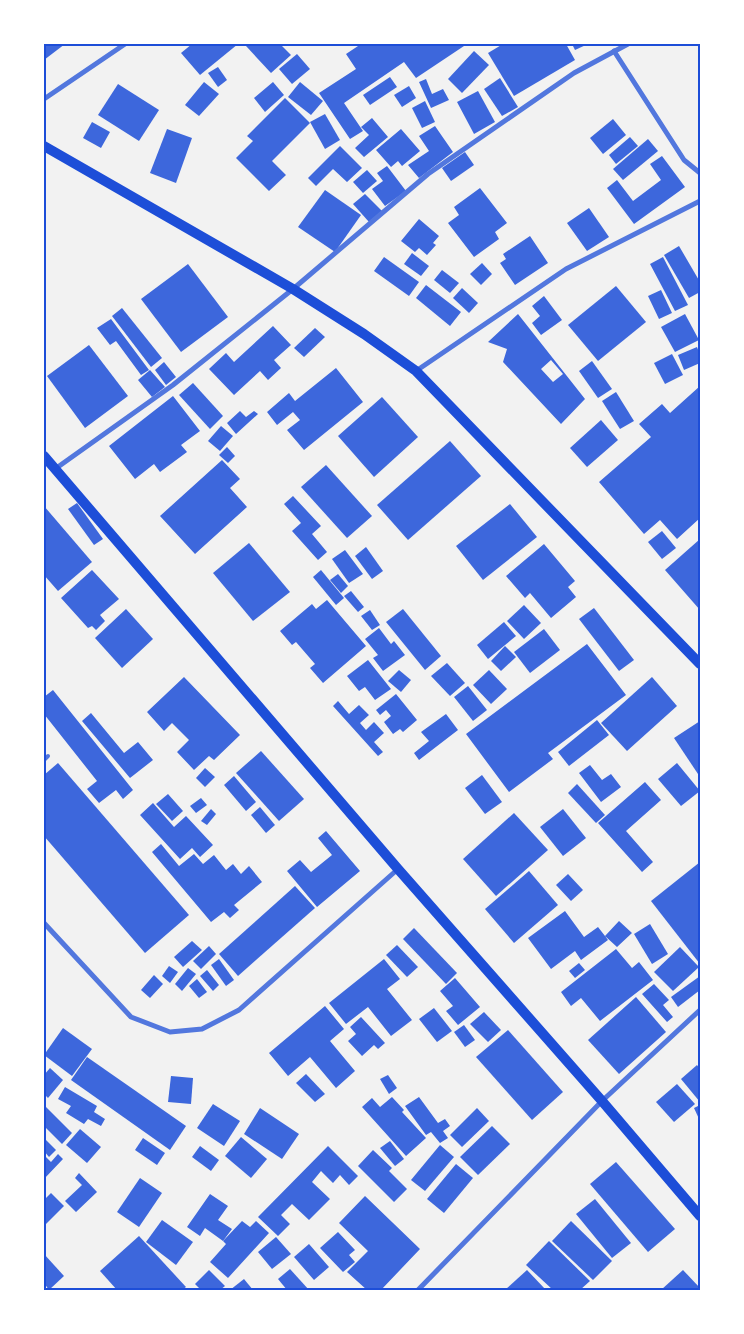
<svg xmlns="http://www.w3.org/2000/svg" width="744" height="1334" viewBox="0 0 744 1334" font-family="Commissioner,sans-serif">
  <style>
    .building { fill: #3d67dc; fill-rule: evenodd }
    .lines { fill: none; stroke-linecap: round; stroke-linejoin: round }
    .service { stroke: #5277de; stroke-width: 4 }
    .minor { stroke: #5277de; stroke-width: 5 }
    .secondary { stroke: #1d4ed8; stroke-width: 10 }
    .neatline { fill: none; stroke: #1d4ed8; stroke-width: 2 }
  </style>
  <rect width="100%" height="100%" fill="#f2f2f2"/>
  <g class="building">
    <polygon points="44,44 65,44 44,60"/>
    <polygon points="192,44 238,44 200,75 181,53"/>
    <polygon points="249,44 280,44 291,55 271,73 246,46"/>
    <polygon points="361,44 467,44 416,78 404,62 344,103 363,131 350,139 319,93 356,69 346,54"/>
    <polygon points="503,44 566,44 575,60 514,96 488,53"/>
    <polygon points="572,44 588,44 575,50"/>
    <polygon points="474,51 489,65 462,93 448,79"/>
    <polygon points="297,54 310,69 292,84 279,69"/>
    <polygon points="218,67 227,80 218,87 208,73"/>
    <polygon points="390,77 397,87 370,105 363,95"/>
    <polygon points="500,78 518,107 502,116 484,89"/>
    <polygon points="426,79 432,94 443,89 449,100 431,108 419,82"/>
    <polygon points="204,82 219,94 199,116 185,105"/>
    <polygon points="273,82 284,95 265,112 254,98"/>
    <polygon points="300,82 323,101 311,115 288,97"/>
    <polygon points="118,84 159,110 139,141 98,115"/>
    <polygon points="409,86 416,98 402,107 394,95"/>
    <polygon points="478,91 495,122 474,134 457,102"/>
    <polygon points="285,98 310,123 272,161 286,175 269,191 236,158 253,141 247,136"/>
    <polygon points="425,101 435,122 422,128 412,108"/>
    <polygon points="325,114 340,140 325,149 310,122"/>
    <polygon points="372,118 388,137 364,157 355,148 369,135 361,127"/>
    <polygon points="613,119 626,135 603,154 590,138"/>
    <polygon points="92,122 110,132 101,148 83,138"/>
    <polygon points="435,126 453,152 419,178 408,165 429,151 419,136"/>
    <polygon points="167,129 192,138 176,183 150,173"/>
    <polygon points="401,129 420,151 402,166 398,161 391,167 376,150"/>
    <polygon points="630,137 638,146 616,164 609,155"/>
    <polygon points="648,139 658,151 623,180 613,169"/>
    <polygon points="340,146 362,168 347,182 333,169 316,186 308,178"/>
    <polygon points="465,152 474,165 451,181 442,168"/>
    <polygon points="662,156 685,187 634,224 607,188 617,180 633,201 661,180 650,164"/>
    <polygon points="387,166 406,191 385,206 372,189 383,181 377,173"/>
    <polygon points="367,170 377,181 363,193 353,182"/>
    <polygon points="480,188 507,223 495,232 499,239 474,257 448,223 459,215 454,207"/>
    <polygon points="325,190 361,215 335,252 298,227"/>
    <polygon points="365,194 382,211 369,222 353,204"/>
    <polygon points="589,208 609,237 587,251 567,223"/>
    <polygon points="419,219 439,236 433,243 436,245 427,255 419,248 415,252 401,241"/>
    <polygon points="530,236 548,263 515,285 500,263 506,259 503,254"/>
    <polygon points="679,246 700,282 700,292 689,298 664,255"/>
    <polygon points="412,253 429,266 421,276 404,264"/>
    <polygon points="384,257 419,282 409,296 374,271"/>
    <polygon points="663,257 688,305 675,311 650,264"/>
    <polygon points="482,263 492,274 481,285 470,274"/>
    <polygon points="188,264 228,317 181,352 141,299"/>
    <polygon points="442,270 459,283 450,293 434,280"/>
    <polygon points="426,285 461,312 450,326 416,298"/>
    <polygon points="616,286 646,322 598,361 568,325"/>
    <polygon points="462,288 478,303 469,313 453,298"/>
    <polygon points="661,290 672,313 659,319 648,296"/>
    <polygon points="544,296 562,320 541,335 532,323 540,316 532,306"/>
    <polygon points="122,308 162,358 151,367 112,316"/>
    <path d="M518,314L585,399L561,424L503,362L507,349L488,342ZM551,360L563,374L553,382L541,369Z"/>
    <polygon points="685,314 699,340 675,352 661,327"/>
    <polygon points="111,319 149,370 141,375 116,341 110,345 97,328"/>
    <polygon points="273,326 291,345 274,360 281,368 268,380 260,371 234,395 209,369 226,353 234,362"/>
    <polygon points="315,328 325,337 304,357 294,348"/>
    <polygon points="89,345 128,396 85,428 47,376"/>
    <polygon points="697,347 700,355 700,363 684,370 678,355"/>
    <polygon points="672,354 683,375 665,384 654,363"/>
    <polygon points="592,361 612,389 598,398 579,371"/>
    <polygon points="164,362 176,377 166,385 155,370"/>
    <polygon points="336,368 363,402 304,450 287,430 300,420 293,412 277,425 267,412 289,393 295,401"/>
    <polygon points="150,370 165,387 152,397 138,380"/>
    <polygon points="193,383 223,416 210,429 179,395"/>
    <polygon points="700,386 700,518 677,539 660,520 644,534 599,482 651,437 639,424 662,404 670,413"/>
    <polygon points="616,392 634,421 620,429 602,401"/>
    <polygon points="173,396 200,431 181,445 187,452 160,472 154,464 135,479 109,446"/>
    <polygon points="382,397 418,437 374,477 338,436"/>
    <polygon points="240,411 246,417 254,411 258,414 236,434 227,423"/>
    <polygon points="601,420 618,440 587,467 570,448"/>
    <polygon points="221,426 233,436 220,451 208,441"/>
    <polygon points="450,441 481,476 408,540 377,505"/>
    <polygon points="227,447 235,456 228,463 219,455"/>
    <polygon points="222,460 240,479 230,488 247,507 195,554 160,516"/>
    <polygon points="326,465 372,516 347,538 301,487"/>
    <polygon points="293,496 321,526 312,534 327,552 318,560 292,531 301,523 284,504"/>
    <polygon points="77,503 103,539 94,545 68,509"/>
    <polygon points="510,504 537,537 483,580 456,546"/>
    <polygon points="44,506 92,562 58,591 44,575"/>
    <polygon points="662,531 676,548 662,559 648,542"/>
    <polygon points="700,539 700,610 665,570"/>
    <polygon points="249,543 290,592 253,621 213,573"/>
    <polygon points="544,544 575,581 568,587 576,597 551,618 530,593 525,598 506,576"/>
    <polygon points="366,547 383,571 372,579 355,556"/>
    <polygon points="345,550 363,574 349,583 332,559"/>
    <polygon points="92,570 119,599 100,615 105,621 96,630 92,626 88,628 61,598"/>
    <polygon points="321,570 344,598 336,605 313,577"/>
    <polygon points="338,574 348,586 341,593 330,580"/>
    <polygon points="351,591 364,607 358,612 344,596"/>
    <polygon points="327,600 366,646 323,683 310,668 315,664 296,642 292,645 280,631 312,604 316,609"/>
    <polygon points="524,605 541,623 524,639 507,621"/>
    <polygon points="594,608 634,660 619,671 579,619"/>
    <polygon points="126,609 153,639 122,668 95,638"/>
    <polygon points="403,609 441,656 425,670 386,622"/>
    <polygon points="370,610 380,625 372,630 361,616"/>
    <polygon points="504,622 516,636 488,659 477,645"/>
    <polygon points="379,628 391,644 394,641 405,655 383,671 373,658 378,655 365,639"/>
    <polygon points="544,629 560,650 530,673 514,652"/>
    <polygon points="587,644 626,695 548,753 553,759 509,792 466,734"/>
    <polygon points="505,646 516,657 501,671 491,661"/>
    <polygon points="368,660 391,689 375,700 365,687 359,691 347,676"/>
    <polygon points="447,663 465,683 450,696 431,676"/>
    <polygon points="399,670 411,680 401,692 388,681"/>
    <polygon points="489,670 507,689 491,704 473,685"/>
    <polygon points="184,677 240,735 214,760 209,756 194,770 177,752 189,740 172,723 164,731 147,712"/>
    <polygon points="652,677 677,706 627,751 601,723"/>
    <polygon points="468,686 487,710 473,721 454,697"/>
    <polygon points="53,690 133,790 123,799 116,790 99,803 87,789 97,781 44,714 44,697"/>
    <polygon points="396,694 417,720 403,732 400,729 393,734 384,722 391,716 386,710 380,715 376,710"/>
    <polygon points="338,701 349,714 359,705 369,715 360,723 366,730 374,722 384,733 374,742 383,752 378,756 333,706"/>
    <polygon points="91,713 124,753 138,742 153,760 130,778 82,721"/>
    <polygon points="446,714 458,730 419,760 414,753 429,741 421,732"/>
    <polygon points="597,720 609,735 569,766 558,752"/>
    <polygon points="700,721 700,772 698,774 674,738"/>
    <polygon points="261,751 304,799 279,821 236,773"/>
    <polygon points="58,763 189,915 145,953 44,836 44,775"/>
    <polygon points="677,763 700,791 681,806 658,779"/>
    <polygon points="590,765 602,780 611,774 621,787 601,802 579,773"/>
    <polygon points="205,768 215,777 205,787 196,778"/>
    <polygon points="482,775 502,802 485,814 465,788"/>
    <polygon points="234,776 256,802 246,811 224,785"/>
    <polygon points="645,782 661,800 626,831 653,862 642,872 598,823"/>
    <polygon points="577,784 605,815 596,823 568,793"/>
    <polygon points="168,794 183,811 172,821 156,804"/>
    <polygon points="201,798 207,805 196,813 190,806"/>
    <polygon points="153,803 174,827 186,816 213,845 200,857 192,848 180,859 140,815"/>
    <polygon points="260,807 275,825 266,833 251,815"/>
    <polygon points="211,809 216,814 207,825 201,821"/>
    <polygon points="563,809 586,838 563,856 540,827"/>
    <polygon points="514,813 548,850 496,896 463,859"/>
    <polygon points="326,831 360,871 317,907 287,871 300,860 311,872 332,855 318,838"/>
    <polygon points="161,844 179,866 194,854 203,864 214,855 226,870 233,864 241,874 249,866 262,882 234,905 239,910 230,918 224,912 211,922 152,852"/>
    <polygon points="700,862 700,964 651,901"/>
    <polygon points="529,871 558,905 514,943 485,909"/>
    <polygon points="568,874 583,890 571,901 556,885"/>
    <polygon points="295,886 315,908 238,976 219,954"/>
    <polygon points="565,911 584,937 598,927 605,936 619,921 632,933 617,947 605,936 608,940 581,960 575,951 551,969 528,938"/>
    <polygon points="650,924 668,954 652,964 634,934"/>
    <polygon points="414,928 457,973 446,984 403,939"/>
    <polygon points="192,941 202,950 183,967 174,957"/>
    <polygon points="397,945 418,967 407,977 386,955"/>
    <polygon points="209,946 216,954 201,969 193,961"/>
    <polygon points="680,947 699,967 673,991 654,972"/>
    <polygon points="616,949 632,968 639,962 653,980 600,1021 581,998 571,1006 561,992"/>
    <polygon points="219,959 234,980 226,986 211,965"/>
    <polygon points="384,959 400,979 387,989 412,1020 391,1036 368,1007 346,1024 329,1003"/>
    <polygon points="579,963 585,970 575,978 569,971"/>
    <polygon points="169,966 178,972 170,983 162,976"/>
    <polygon points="188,968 196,974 182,991 175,984"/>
    <polygon points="207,970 219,985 213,991 200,976"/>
    <polygon points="154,975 163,984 150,998 141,990"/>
    <polygon points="700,976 700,990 678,1007 671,997"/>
    <polygon points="455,978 480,1007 458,1025 446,1011 453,1006 440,991"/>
    <polygon points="197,979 207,992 199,998 189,986"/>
    <polygon points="654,984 669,1000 663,1005 673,1017 667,1022 642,994"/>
    <polygon points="636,997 666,1032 619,1074 588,1040"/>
    <polygon points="325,1006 344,1029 330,1041 355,1071 336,1088 310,1057 288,1076 269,1053"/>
    <polygon points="434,1008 452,1031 437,1042 419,1019"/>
    <polygon points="484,1012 501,1030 488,1042 470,1024"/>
    <polygon points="361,1017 385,1043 378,1049 374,1045 362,1056 348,1041 356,1034 350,1027"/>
    <polygon points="464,1025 475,1040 465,1047 454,1032"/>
    <polygon points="63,1028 92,1049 72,1076 44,1055"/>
    <polygon points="508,1030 563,1092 532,1120 476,1057"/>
    <polygon points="87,1057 186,1126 170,1150 71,1080"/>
    <polygon points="697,1065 700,1069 700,1102 681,1079"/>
    <polygon points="50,1068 63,1080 48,1098 44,1094 44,1075"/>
    <polygon points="306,1074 325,1094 315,1102 296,1083"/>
    <polygon points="388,1075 397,1088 389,1094 380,1079"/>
    <polygon points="171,1076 193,1078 191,1104 168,1102"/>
    <polygon points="677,1084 695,1104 674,1122 656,1102"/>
    <polygon points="65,1087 97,1106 94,1112 105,1119 101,1126 88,1119 84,1124 66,1113 71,1106 58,1099"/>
    <polygon points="392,1097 404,1110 402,1112 426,1138 406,1156 362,1107 372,1098 380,1107"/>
    <polygon points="419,1097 438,1123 445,1119 450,1126 443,1131 448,1138 440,1143 431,1132 426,1135 405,1106"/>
    <polygon points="213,1104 240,1121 224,1146 197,1128"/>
    <polygon points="44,1105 72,1133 62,1144 44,1126"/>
    <polygon points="700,1105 700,1121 694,1108"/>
    <polygon points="260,1108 299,1134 282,1159 244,1134"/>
    <polygon points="477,1108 489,1121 462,1147 450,1135"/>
    <polygon points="492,1126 510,1144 478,1175 460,1157"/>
    <polygon points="80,1129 101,1147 87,1163 66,1145"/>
    <polygon points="241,1137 267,1159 251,1178 225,1156"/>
    <polygon points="44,1138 56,1150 49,1157 44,1151"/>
    <polygon points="143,1138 165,1153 157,1165 135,1150"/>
    <polygon points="390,1141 404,1159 395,1166 380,1148"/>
    <polygon points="440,1145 454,1157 425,1191 411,1180"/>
    <polygon points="200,1146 219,1160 211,1171 192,1157"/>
    <polygon points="328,1146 358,1176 349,1185 340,1175 333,1183 321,1171 312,1182 330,1199 309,1220 292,1204 281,1215 290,1224 278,1236 258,1217"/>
    <polygon points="373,1150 392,1168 389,1171 407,1189 394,1202 358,1166"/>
    <polygon points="58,1154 63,1159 44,1179 44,1155 51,1162"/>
    <polygon points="616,1162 675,1229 648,1252 590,1184"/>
    <polygon points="456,1164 473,1178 444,1213 427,1199"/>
    <polygon points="79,1173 97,1192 76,1212 65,1201 82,1185 75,1178"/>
    <polygon points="140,1178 162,1193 139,1227 117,1212"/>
    <polygon points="51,1193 64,1206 44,1226 44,1200"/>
    <polygon points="210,1194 228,1206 218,1220 232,1229 223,1241 205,1228 200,1236 187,1227"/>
    <polygon points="365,1196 420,1249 381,1290 367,1290 347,1272 368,1251 339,1223"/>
    <polygon points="595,1199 631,1243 612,1258 576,1214"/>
    <polygon points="162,1220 193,1242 176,1265 146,1242"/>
    <polygon points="242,1221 250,1227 256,1221 269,1233 228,1278 210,1262 226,1244 223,1241"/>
    <polygon points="571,1221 612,1261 593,1280 552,1241"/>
    <polygon points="338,1232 355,1250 349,1255 355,1262 343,1272 320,1248"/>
    <polygon points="139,1236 186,1287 182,1290 117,1290 100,1271"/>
    <polygon points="276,1237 291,1254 272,1269 258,1252"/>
    <polygon points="549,1241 590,1281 580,1290 553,1290 526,1265"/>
    <polygon points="309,1244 329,1267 314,1280 294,1257"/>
    <polygon points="44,1254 64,1276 49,1290 44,1283"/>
    <polygon points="290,1269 309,1290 287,1290 278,1279"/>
    <polygon points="209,1270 225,1286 220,1290 201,1290 195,1284"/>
    <polygon points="527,1270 546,1290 507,1290 506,1289"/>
    <polygon points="683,1270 700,1288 700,1290 661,1290"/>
    <polygon points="244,1279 253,1290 230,1290"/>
  </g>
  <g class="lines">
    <polyline class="service" points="44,760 48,756"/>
    <g class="minor">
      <polyline points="614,51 684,160 700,173"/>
      <polyline points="44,99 125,44"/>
      <polyline points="416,371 566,269 700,201"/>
      <polyline points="55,469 173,385 293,289 428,174 574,73 628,44"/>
      <polyline points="44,923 131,1017 170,1032 202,1029 239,1010 398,869"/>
      <polyline points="418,1290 602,1101 700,1010"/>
    </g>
    <g class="secondary">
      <polyline points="44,146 293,289 364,334 416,371 700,664"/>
      <polyline points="44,456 398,869 602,1101 700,1216"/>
    </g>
  </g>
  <rect width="744" height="1334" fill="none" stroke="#ffffff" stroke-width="90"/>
  <rect x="45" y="45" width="654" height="1244" class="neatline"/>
</svg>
